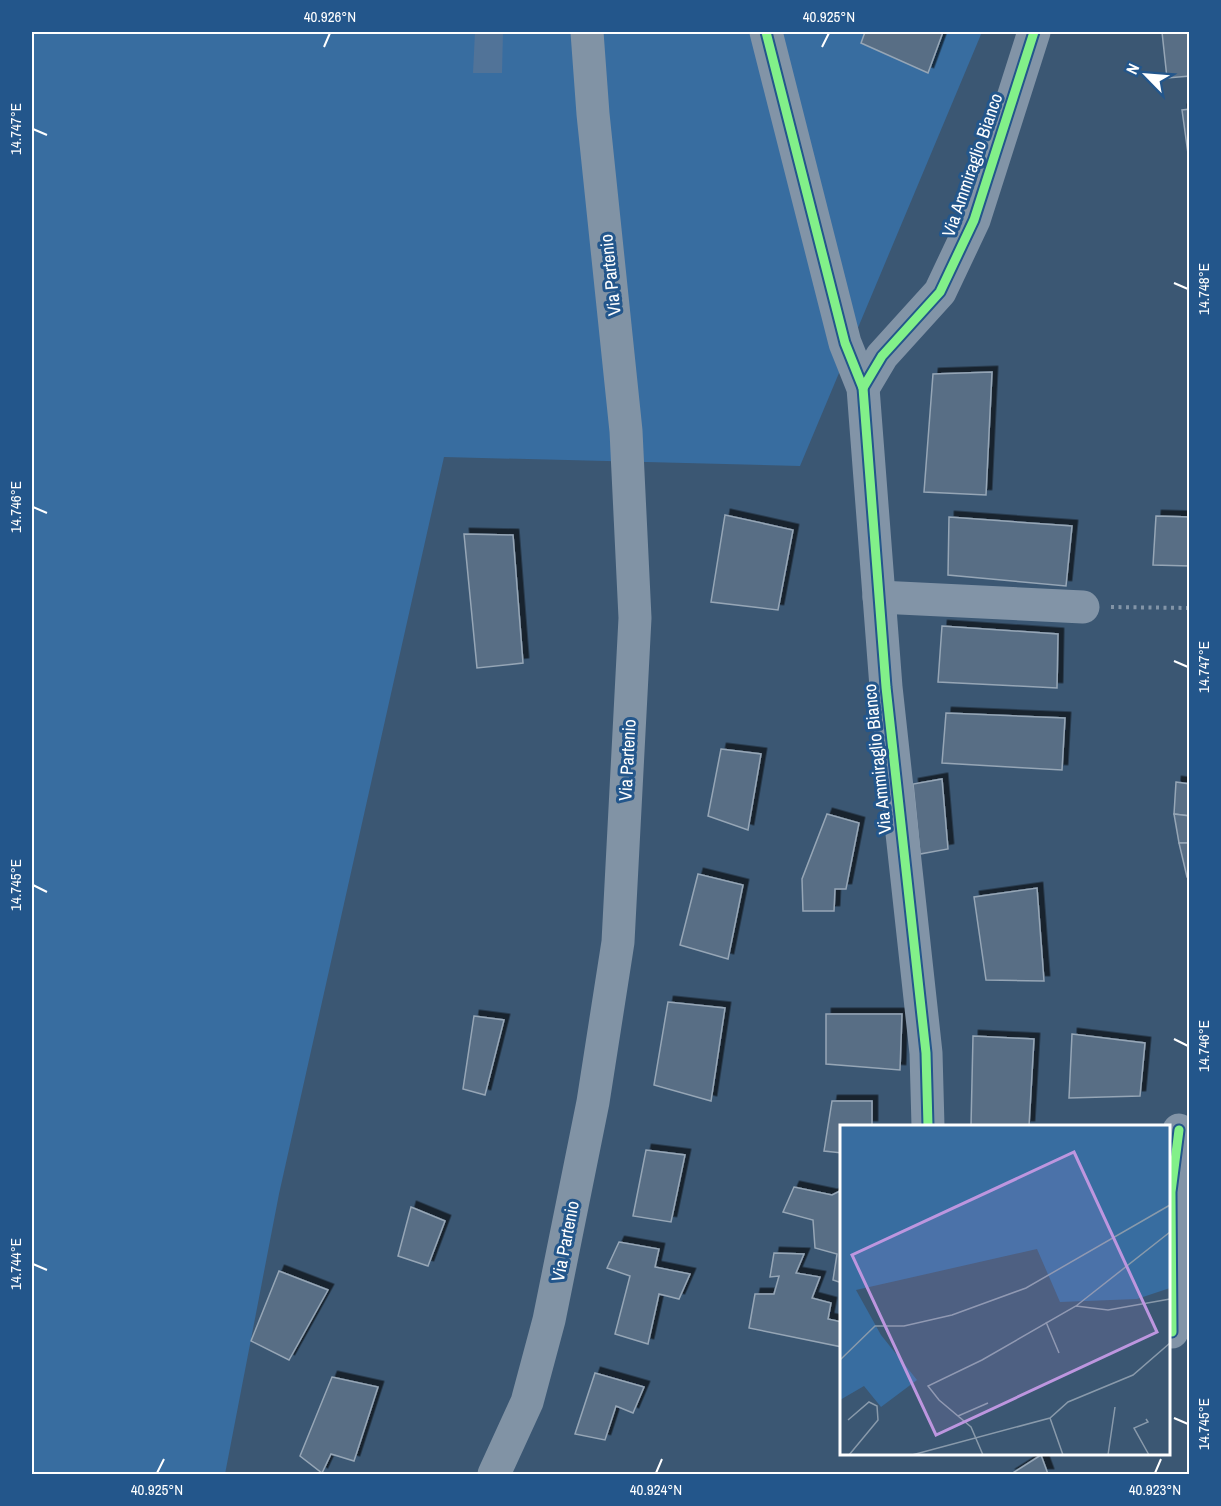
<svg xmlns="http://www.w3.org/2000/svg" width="1221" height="1506" viewBox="0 0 1221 1506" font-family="'Archivo Narrow',sans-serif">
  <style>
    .green { fill: #386da0 }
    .water { fill: #517398 }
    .building { fill: #586e85; stroke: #96a6b6; stroke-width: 1.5; filter: url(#shadow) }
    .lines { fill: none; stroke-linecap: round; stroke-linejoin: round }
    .path { stroke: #8294a7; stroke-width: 4; stroke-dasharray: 3 4.5; stroke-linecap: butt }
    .minor { stroke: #8294a7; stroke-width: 33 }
    .major { stroke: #8193a5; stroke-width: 33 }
    .cycleway-casing { stroke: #23568b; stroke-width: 13 }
    .cycleway { stroke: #82f089; stroke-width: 9 }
    .ticks { fill: none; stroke: #fff; stroke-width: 2 }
    .labels { text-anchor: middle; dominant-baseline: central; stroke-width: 6; stroke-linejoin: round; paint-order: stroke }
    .street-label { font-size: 18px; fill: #fff; stroke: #23568b }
    .inset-road { fill: none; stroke: #899aab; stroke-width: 1.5 }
    .view { fill: #bd96df; fill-opacity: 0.15; stroke: #bd96df; stroke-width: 3 }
    .inset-edge { fill: none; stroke: #fff; stroke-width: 3 }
    .neatline { fill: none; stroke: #fff; stroke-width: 2 }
    .ticks-label { font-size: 15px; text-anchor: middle; fill: #fff }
  </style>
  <defs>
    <filter id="shadow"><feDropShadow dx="5.5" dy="-5.5" stdDeviation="0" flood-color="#0009"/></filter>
  </defs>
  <rect width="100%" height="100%" fill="#3b5773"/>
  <polygon class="green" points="32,32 982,32 800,466 444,457 279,1194 225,1474 32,1474"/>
  <polygon class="water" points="475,32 503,32 502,73 473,73"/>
  <g class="building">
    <polygon points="865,32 943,32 928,73 861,43"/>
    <polygon points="1162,32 1190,32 1190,76 1167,78"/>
    <polygon points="1190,109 1190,168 1182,110"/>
    <polygon points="992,372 986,495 924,492 933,374"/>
    <polygon points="725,515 793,530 778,610 711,602"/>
    <polygon points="1156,516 1190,517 1190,566 1153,565"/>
    <polygon points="949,517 1072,526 1066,586 948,575"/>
    <polygon points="464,534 513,535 523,663 477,668"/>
    <polygon points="942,626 1058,634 1057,688 938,682"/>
    <polygon points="946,713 1065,718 1062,770 942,763"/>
    <polygon points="721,749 761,754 748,830 708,816"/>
    <polygon points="942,779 948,849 920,854 913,784"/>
    <polygon points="1176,782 1190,784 1190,816 1174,814"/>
    <polygon points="827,814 859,823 846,889 835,889 834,911 803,911 802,879"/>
    <polygon points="1174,814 1190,816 1190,843 1179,843"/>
    <polygon points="1179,843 1190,843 1190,877 1187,877"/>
    <polygon points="698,874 743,885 728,959 680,945"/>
    <polygon points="1037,888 1044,981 986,980 974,897"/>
    <polygon points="668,1002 725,1008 711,1101 654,1085"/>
    <polygon points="826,1014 902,1014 900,1070 826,1064"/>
    <polygon points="474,1016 504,1020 485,1095 463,1089"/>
    <polygon points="1072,1034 1145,1043 1140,1096 1069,1098"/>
    <polygon points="973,1036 1034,1039 1029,1126 971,1126"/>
    <polygon points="832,1101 872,1101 872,1126 842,1126 842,1153 824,1151"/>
    <polygon points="646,1150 685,1155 671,1222 633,1216"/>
    <polygon points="794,1187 832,1195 842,1190 842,1283 833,1280 837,1254 815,1248 813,1220 783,1212"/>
    <polygon points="411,1207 445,1221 428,1266 398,1256"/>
    <polygon points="619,1242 659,1249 655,1267 690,1274 679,1299 659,1294 648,1344 615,1334 630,1276 607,1268"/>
    <polygon points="774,1253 804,1254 796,1273 820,1277 812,1298 831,1303 828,1319 842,1322 842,1347 749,1328 755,1294 774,1294 779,1276 770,1277"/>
    <polygon points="279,1271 328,1290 289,1360 251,1341"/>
    <polygon points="595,1373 644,1387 633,1413 616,1406 605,1440 575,1434"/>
    <polygon points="332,1377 378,1387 354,1461 331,1454 322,1473 300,1456"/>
    <polygon points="1041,1455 1048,1474 1011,1474"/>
  </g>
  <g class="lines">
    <polyline class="path" points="1111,607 1190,608"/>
    <g class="minor">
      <polyline points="766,32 845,343 863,388 886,687 926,1053 928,1126"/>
      <polyline points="863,388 882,356 940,292 974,220 1034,32"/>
      <polyline points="879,597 1083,607"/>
      <polyline points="1172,1332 1171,1192 1179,1130"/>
    </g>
    <polyline class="major" points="494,1474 527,1402 549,1320 593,1102 618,942 635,618 626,431 593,114 587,32"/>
    <g class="cycleway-casing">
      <g id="cycleway">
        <polyline points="766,32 845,343 863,388 886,687 926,1053 928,1126"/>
        <polyline points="863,388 882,356 940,292 974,220 1034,32"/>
        <polyline points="1172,1332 1171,1192 1179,1130"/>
      </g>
    </g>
    <use href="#cycleway" class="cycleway"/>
  </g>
  <path class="ticks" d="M324,47L330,33M822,47L829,33M33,129L47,135M1174,283L1188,289M33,507L47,513M1174,661L1188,667M33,885L47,892M1174,1039L1188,1046M33,1264L47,1270M1174,1418L1188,1424M157,1473L164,1459M656,1473L662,1459M1155,1473L1161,1459"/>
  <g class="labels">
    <g class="street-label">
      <text transform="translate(972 165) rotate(-71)">Via Ammiraglio Bianco</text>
      <text transform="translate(610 275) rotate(-96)">Via Partenio</text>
      <text transform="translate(877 759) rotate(-96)">Via Ammiraglio Bianco</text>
      <text transform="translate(627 760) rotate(-87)">Via Partenio</text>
      <text transform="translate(565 1241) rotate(-79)">Via Partenio</text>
    </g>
  </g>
  <g transform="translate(840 1125)">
    <rect width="330" height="330" fill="#3b5773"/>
    <path d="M0,0H330V163L297,174L220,177L197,124L16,165L41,210L77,255L41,282L24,261L0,275Z" fill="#386da0"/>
    <path class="inset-road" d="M236,181L268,185L330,174M206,197L219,228M0,235L35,201H64L112,190L186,163L330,80M118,291L148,278M210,293L223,330M306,294L308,297L294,303L309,330M8,295L29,277L37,281L38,295L9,330M72,330L210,293L228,277L293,250L330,218M143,330L131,302L99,275L88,261L142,235L236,181L330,107M268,330L275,282"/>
    <path class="view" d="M234,27L317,207L96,310L12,130Z"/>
    <rect width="330" height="330" class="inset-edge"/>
  </g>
  <rect width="1221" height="1506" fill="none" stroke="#23568b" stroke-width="66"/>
  <g transform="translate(1146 75) rotate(295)" stroke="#23568b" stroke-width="4.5" paint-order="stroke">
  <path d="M0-4.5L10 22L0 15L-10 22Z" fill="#ffffff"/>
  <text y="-9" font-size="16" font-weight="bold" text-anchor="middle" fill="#ffffff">N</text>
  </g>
  <rect x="33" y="33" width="1155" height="1440" class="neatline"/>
  <g class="ticks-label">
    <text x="330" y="22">40.926°N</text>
    <text x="829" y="22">40.925°N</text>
    <text transform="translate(16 129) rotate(-90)" y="5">14.747°E</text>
    <text transform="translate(1204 289) rotate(-90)" y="5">14.748°E</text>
    <text transform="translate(16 507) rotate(-90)" y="5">14.746°E</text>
    <text transform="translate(1204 667) rotate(-90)" y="5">14.747°E</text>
    <text transform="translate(16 885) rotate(-90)" y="5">14.745°E</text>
    <text transform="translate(1204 1046) rotate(-90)" y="5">14.746°E</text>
    <text transform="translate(16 1264) rotate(-90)" y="5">14.744°E</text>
    <text transform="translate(1204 1424) rotate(-90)" y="5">14.745°E</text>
    <text x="157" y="1495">40.925°N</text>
    <text x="656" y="1495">40.924°N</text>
    <text x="1155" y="1495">40.923°N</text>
  </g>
</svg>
